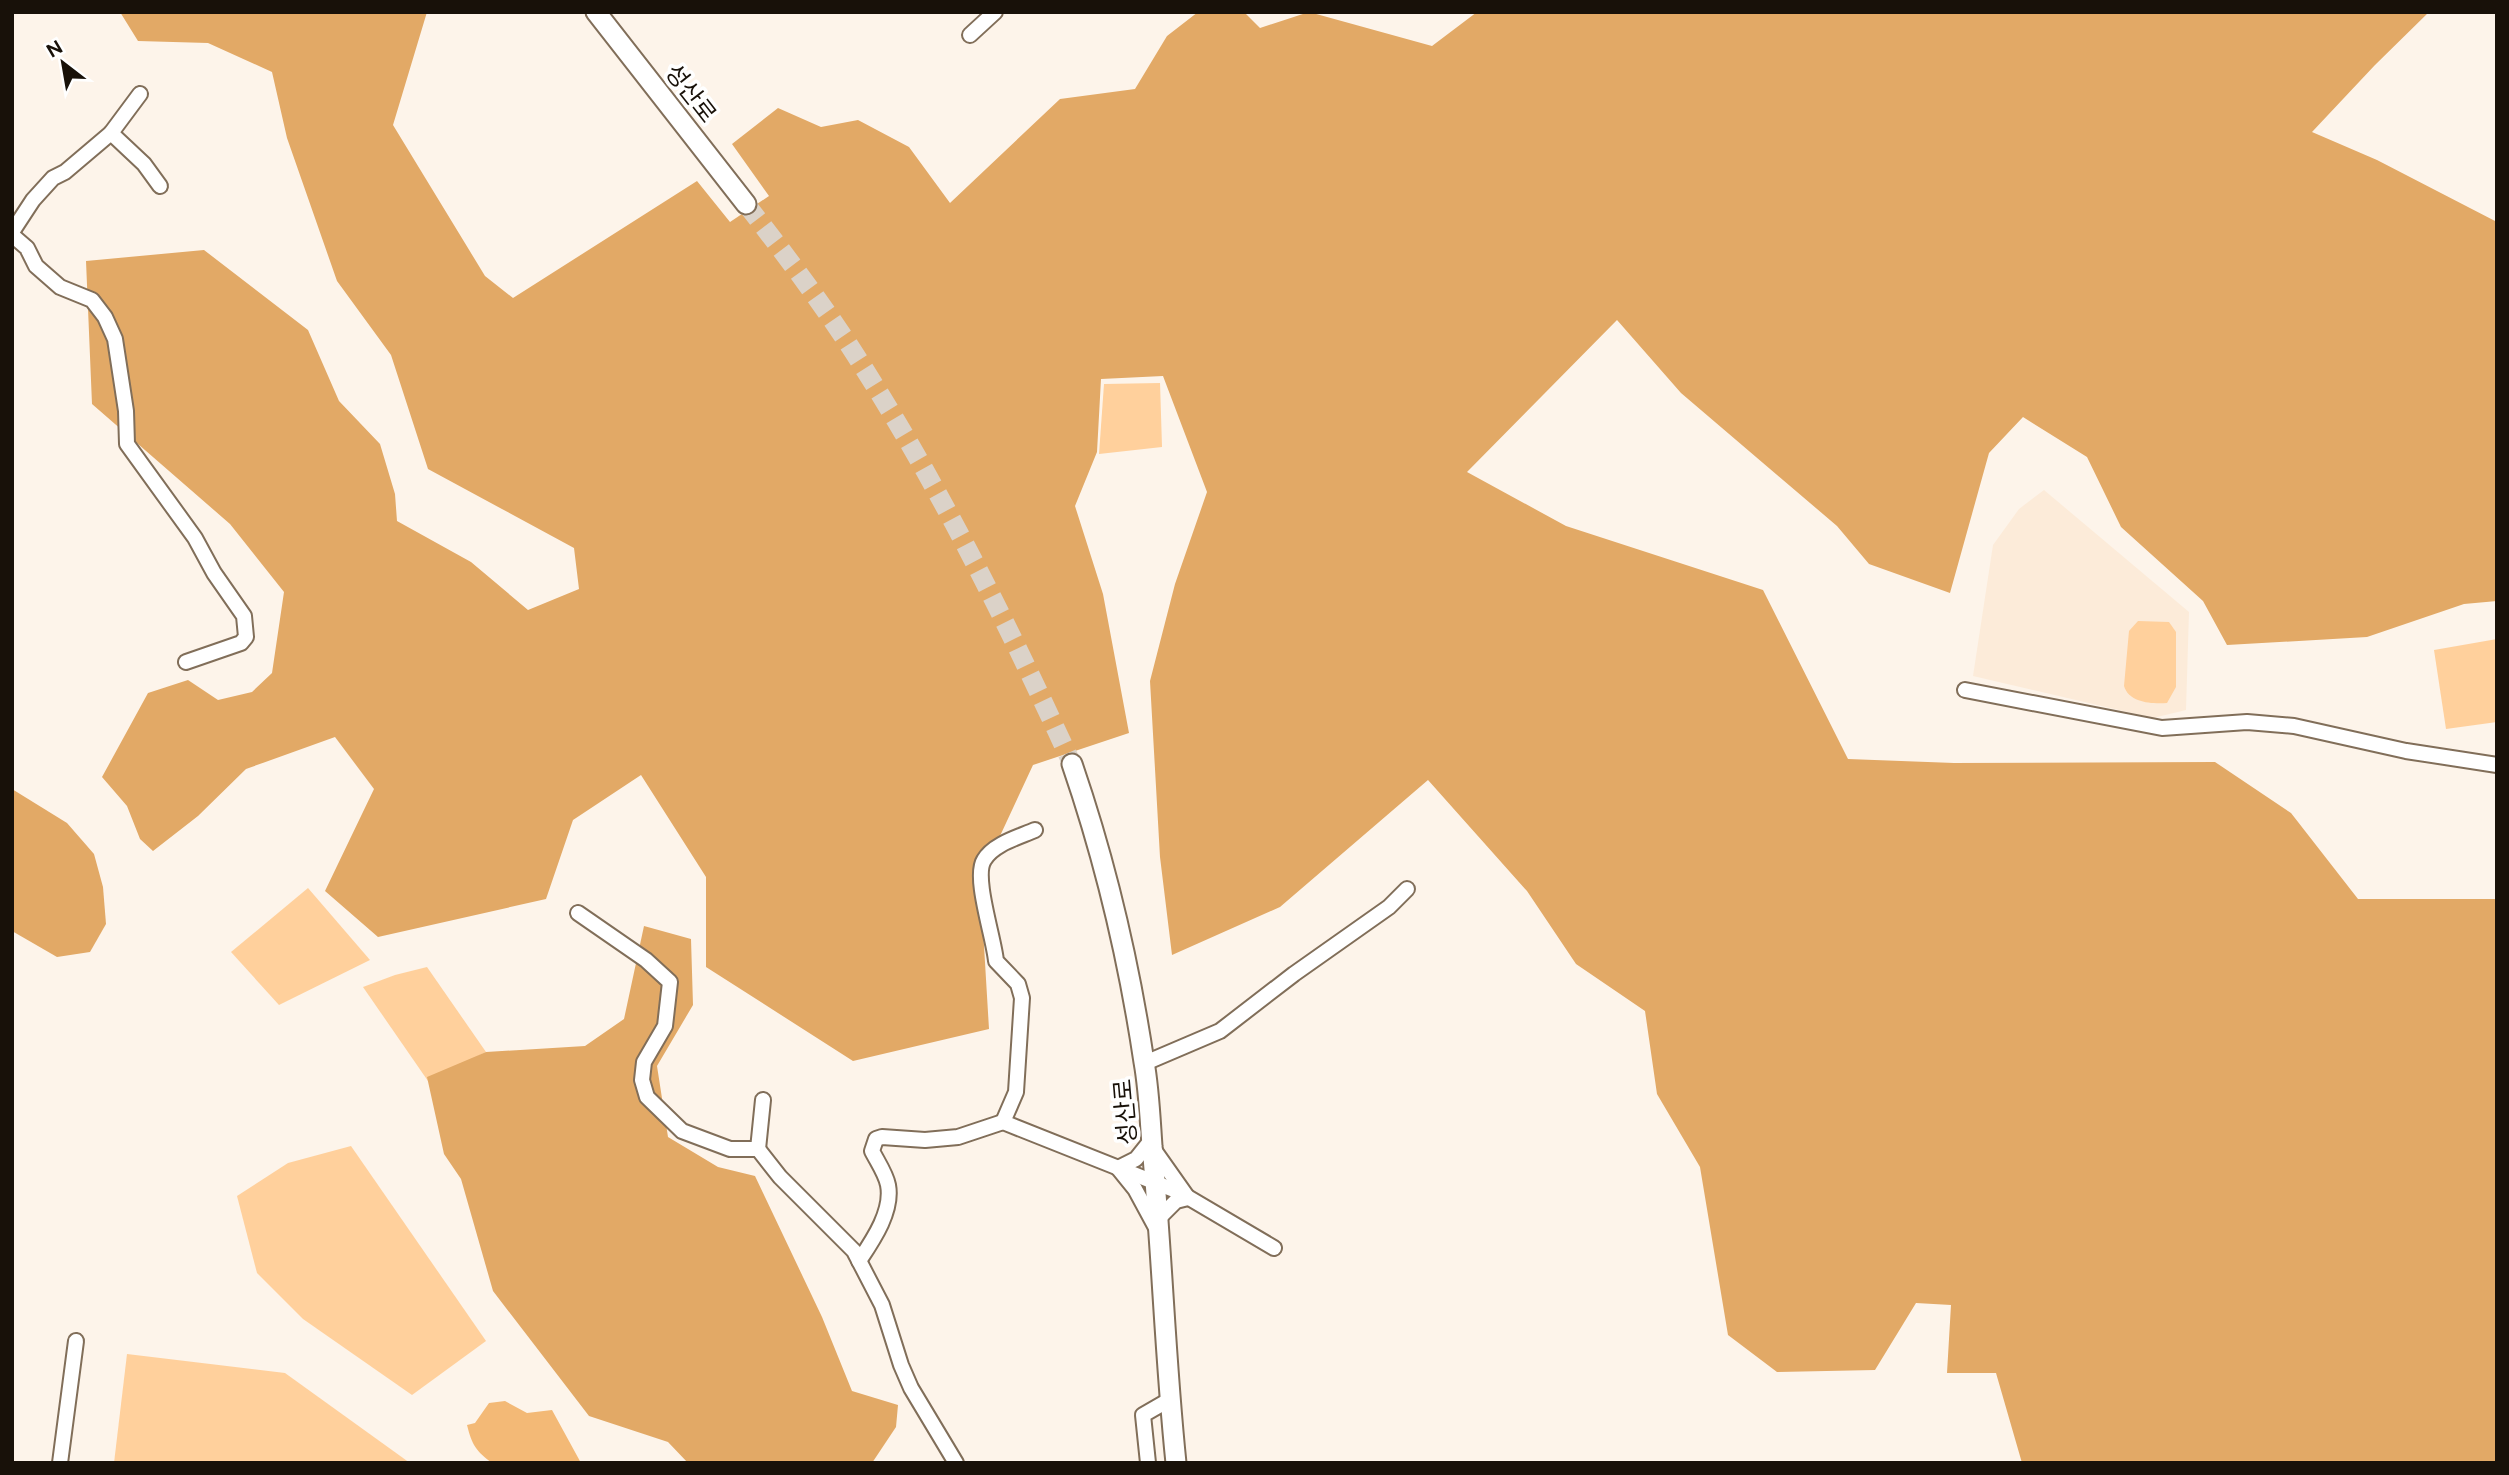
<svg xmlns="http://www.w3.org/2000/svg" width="2509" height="1475" viewBox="0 0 2509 1475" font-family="Figtree,'Noto Sans KR',sans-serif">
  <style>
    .built { fill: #fcebd9 }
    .green { fill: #ffd09c }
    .forest { fill: #e2a966 }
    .water { fill: #f3b976 }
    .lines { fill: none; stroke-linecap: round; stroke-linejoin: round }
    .major-tunnel { stroke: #dbd2c8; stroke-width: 19; stroke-dasharray: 19 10; stroke-linecap: butt }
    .minor-casing { stroke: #816e59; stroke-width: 18 }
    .major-casing { stroke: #816e59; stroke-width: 23 }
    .minor { stroke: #fff; stroke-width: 14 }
    .major { stroke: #fff; stroke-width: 19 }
    .labels { text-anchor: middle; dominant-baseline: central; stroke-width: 7; stroke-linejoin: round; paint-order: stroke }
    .street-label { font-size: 24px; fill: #181109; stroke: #fff }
  </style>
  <rect width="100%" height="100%" fill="#fdf4ea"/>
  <polygon class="built" points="2044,490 2189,612 2186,710 2153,718 1973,676 1993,545 2019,509"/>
  <g class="green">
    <polygon points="1160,383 1162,447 1099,454 1104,384"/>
    <path d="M2138,621L2169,622L2176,632V687L2167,703C2152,704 2129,703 2124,686L2129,631Z"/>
    <polygon points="2497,639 2497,722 2446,729 2434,650"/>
    <polygon points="308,888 370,960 279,1005 231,952"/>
    <polygon points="427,967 486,1052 428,1081 363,987 395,975"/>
    <polygon points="351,1146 486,1341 412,1395 303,1319 257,1273 237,1196 288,1163"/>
    <polygon points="127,1354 285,1373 410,1463 114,1463"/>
  </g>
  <g class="forest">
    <polygon points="120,12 427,12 393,125 485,276 513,298 697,181 730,222 769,196 732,144 778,108 821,127 858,120 909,147 950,203 1060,99 1135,89 1167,36 1198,12 1244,12 1260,28 1309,12 1432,46 1477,12 2429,12 2375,65 2312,132 2377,160 2497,222 2497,601 2464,604 2367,637 2227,645 2203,601 2121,527 2087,457 2023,417 1989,453 1950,593 1869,564 1837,526 1681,393 1617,320 1467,472 1566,526 1763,590 1848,759 1954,763 2215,762 2291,813 2358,899 2497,899 2497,1463 2022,1463 1996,1373 1947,1373 1951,1305 1916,1303 1875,1370 1777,1372 1728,1335 1700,1167 1657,1094 1645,1011 1576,964 1527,891 1428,780 1280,907 1172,955 1160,857 1150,681 1175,584 1207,492 1163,376 1101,379 1097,452 1075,506 1103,594 1129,733 1033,765 980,879 989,1029 853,1061 706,967 706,877 641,775 573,820 546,899 378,937 325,891 374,789 335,737 246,769 198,816 153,851 140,839 127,806 102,777 148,693 188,680 218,700 252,692 272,673 284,592 230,524 92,404 86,261 204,250 308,330 339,401 380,444 395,494 397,521 471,562 528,610 579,589 574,548 428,469 391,355 337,281 287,138 272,72 208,43 138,41"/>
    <polygon points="12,789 67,823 94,854 103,887 106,924 90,952 57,957 12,931"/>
    <polygon points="644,926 691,939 693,1005 657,1066 668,1137 718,1167 755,1176 822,1317 852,1391 898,1405 896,1427 872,1463 688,1463 668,1442 589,1416 493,1291 461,1179 444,1154 427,1077 486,1052 585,1046 624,1019"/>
  </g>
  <path class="water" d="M505,1401L527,1413L552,1410L581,1463H492C476,1451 472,1445 467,1425L475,1423L489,1403Z"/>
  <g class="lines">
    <path class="major-tunnel" d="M746,204C781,249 815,294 847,342C934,475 1006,620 1072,764"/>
    <g class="minor-casing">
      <g id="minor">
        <polyline points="970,35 995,12"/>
        <polyline points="111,133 144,164 160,186"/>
        <polyline points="12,232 33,200 53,178 65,172 111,133 140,94"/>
        <polyline points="12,235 27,248 36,266 60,287 92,300 105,317 115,339 126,411 127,444 195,538 214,573 244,616 246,637 241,643 186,662"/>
        <polyline points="1965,690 2162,728 2247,722 2294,726 2406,751 2497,765"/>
        <polyline points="578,913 646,960 670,982 665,1026 644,1062 642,1080 647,1097 682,1131 730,1149 758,1149 780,1177 854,1251 882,1305 901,1365 911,1388 956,1463"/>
        <polyline points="1145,1063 1220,1031 1294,974 1389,907 1407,889"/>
        <path d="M1003,1122L1016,1092L1022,998L1018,984L996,961C994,938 973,877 984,860C993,844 1019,837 1035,830"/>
        <polyline points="1152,1139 1136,1159 1118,1168 1135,1189 1155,1226"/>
        <polyline points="1152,1147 1188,1198 1176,1201 1158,1219"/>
        <polyline points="758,1149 763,1100"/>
        <path d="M859,1261C873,1240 893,1211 888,1185C886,1174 877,1161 872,1151L876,1139L882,1137L925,1140L958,1137L1003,1122L1179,1192L1274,1248"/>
        <polyline points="60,1463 76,1341"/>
        <polyline points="1148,1463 1143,1415 1169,1400"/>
      </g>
    </g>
    <g class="major-casing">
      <g id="major">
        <polyline points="596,12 746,204"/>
        <path d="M1072,764C1105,860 1129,962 1144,1062C1149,1090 1150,1118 1152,1146C1162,1252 1165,1358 1176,1463"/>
      </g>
    </g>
    <use href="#minor" class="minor"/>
    <use href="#major" class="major"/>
  </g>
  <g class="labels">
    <g class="street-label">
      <text transform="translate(691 93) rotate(52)">성산로</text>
      <text transform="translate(1125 1112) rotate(-95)">성산로</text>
    </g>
  </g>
  <rect width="2509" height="1475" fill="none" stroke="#181109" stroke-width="28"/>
  <g transform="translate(63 63) rotate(329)" stroke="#ffffff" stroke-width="5" paint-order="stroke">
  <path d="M0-5L12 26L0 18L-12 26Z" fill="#181109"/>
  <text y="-10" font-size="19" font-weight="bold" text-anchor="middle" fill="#181109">N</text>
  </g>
</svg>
